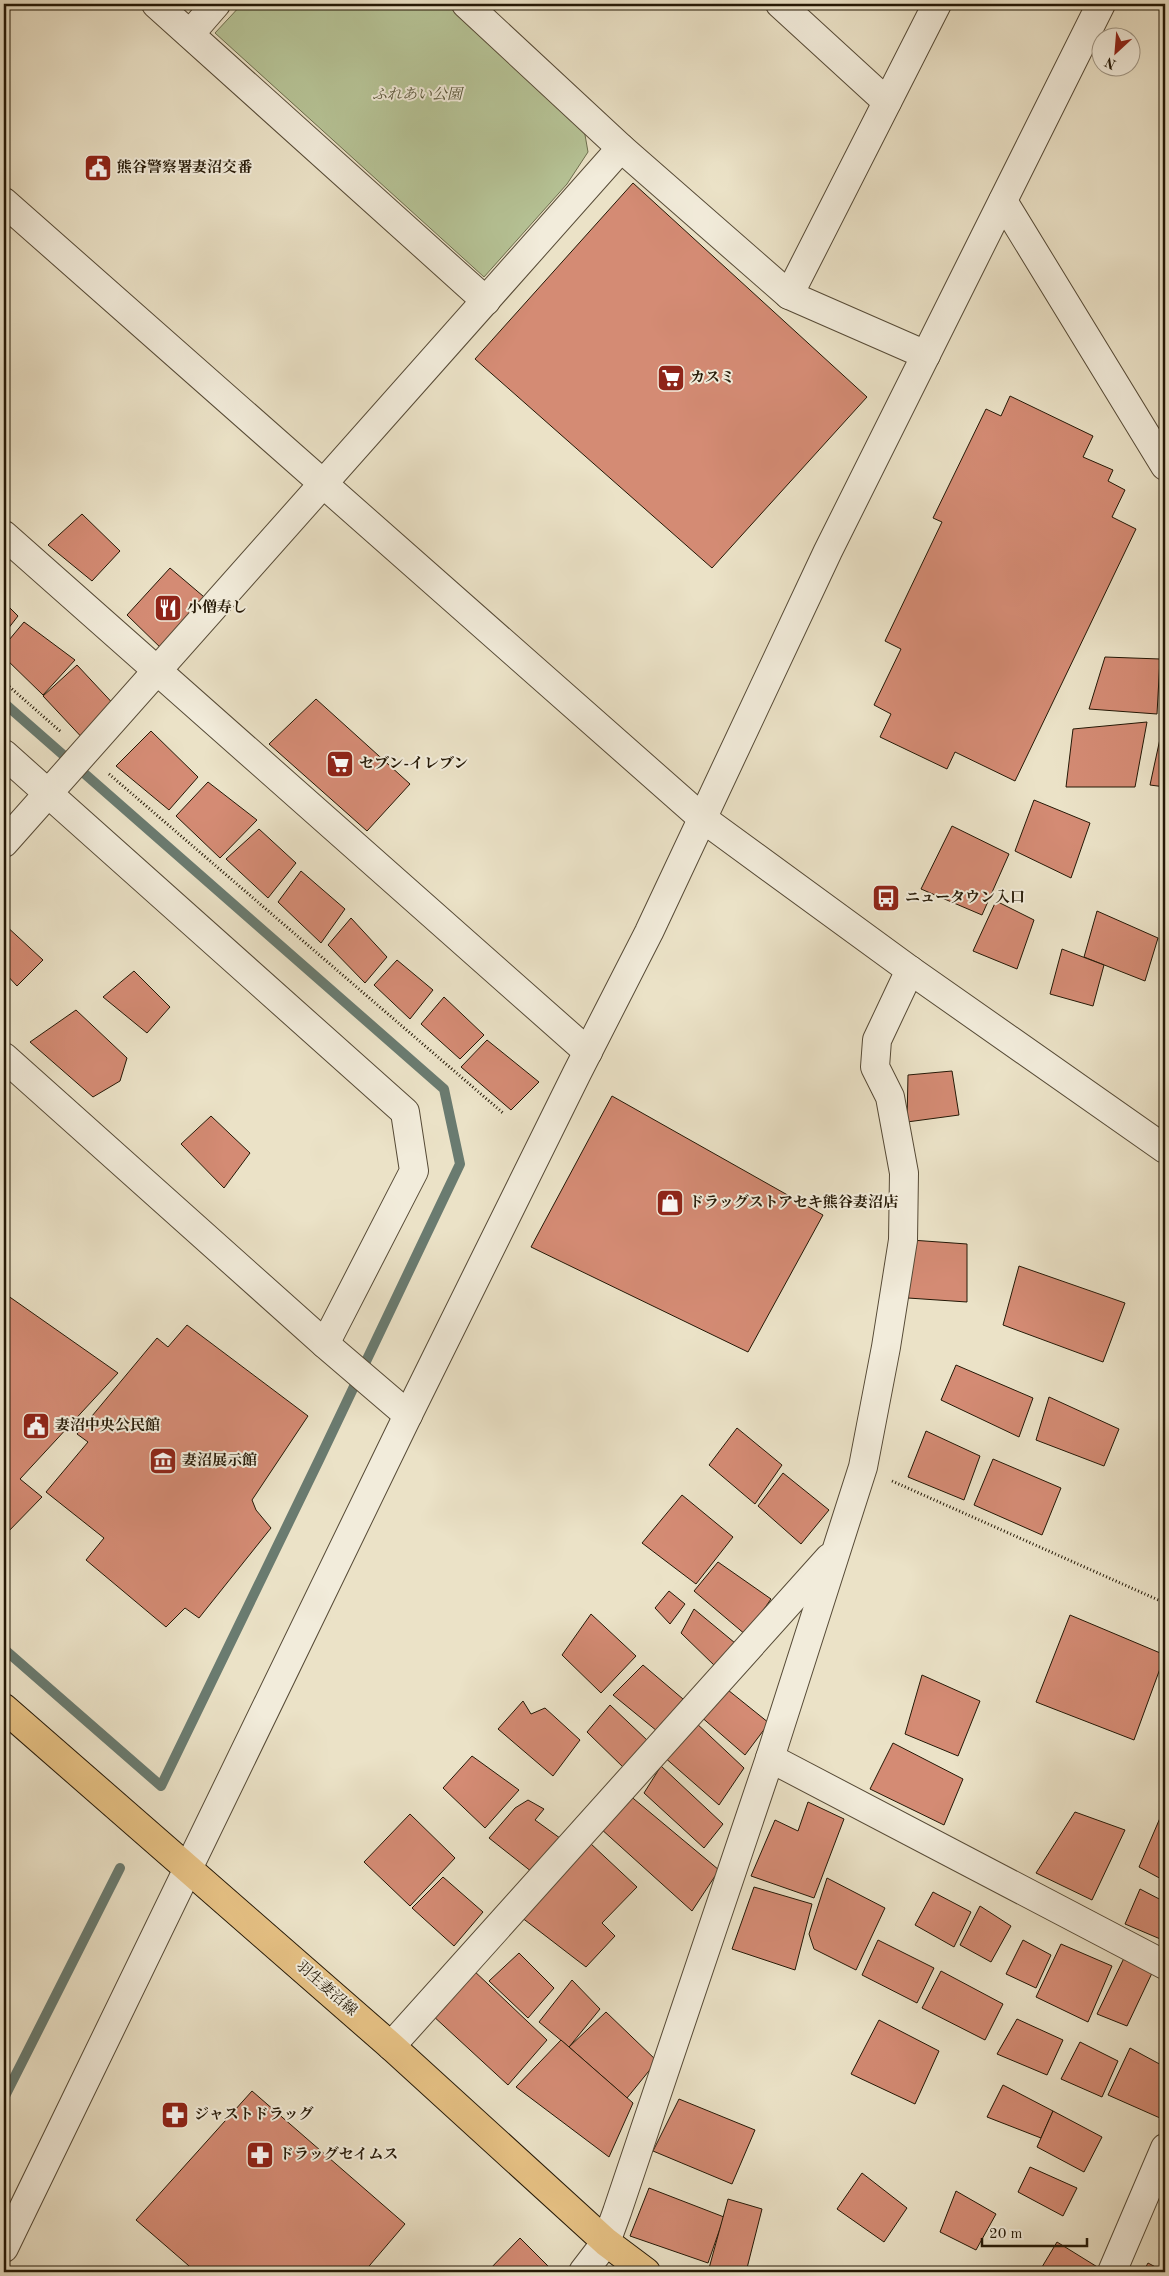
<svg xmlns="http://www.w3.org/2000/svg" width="1169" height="2276" viewBox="0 0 1169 2276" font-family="'Old Standard TT','Noto Serif JP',serif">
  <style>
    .green { fill: #b6c396; stroke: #6d6e4e }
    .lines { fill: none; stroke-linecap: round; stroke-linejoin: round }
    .stream { stroke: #6a7b70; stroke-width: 10 }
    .building { fill: #d48b74; stroke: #241806 }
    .minor-casing { stroke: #564a36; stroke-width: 30 }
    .major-casing { stroke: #241806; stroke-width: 30 }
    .path { stroke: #241806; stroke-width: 3; stroke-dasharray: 1 2.5; stroke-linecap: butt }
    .minor { stroke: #f2ecdb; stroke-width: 28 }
    .major { stroke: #e6c184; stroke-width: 28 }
    .labels { text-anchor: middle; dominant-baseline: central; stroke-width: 4; stroke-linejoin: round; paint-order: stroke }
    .park-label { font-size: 15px; font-style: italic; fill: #575438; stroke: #f2ecdb }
    .poi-label { font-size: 15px; font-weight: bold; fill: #241806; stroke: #f2ecdb; text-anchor: start }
    .street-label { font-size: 15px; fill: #241806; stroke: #f2ecdb }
  </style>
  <rect width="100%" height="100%" fill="#ebe2c7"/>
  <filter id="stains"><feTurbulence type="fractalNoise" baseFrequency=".004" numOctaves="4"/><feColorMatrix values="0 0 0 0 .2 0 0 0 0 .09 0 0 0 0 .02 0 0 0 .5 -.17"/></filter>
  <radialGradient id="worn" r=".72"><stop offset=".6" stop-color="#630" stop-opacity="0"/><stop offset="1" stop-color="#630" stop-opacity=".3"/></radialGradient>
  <polygon class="green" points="242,4 454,4 584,129 588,152 567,184 484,277 215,33"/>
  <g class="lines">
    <g class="stream">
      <polyline points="4,703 444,1089 460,1164 319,1460 161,1786 4,1649"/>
      <polyline points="4,2098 120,1868"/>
    </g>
  </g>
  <g class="building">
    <polygon points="633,183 867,397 712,568 475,359"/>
    <polygon points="1010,396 1093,436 1083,457 1113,470 1108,481 1125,490 1112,517 1136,529 1015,781 955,752 947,769 880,737 891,714 874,705 901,649 885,641 942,522 933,518 986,409 1001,416"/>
    <polygon points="82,514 120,551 92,581 48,545"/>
    <polygon points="170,568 210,602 165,652 127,615"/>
    <polygon points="4,602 18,616 4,634"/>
    <polygon points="24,622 75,660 43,695 4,657 4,646"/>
    <polygon points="1105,657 1160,659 1157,714 1089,709"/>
    <polygon points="77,665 119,710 88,744 43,696"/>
    <polygon points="316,699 410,784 367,831 269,744"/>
    <polygon points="1147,722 1135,787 1066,787 1073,729"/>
    <polygon points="1163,725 1165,726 1165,787 1150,785"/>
    <polygon points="151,731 198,777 169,810 116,766"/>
    <polygon points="208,782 257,820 220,858 176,816"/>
    <polygon points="1034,800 1090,823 1071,878 1015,851"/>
    <polygon points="952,826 1009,854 982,915 921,889"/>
    <polygon points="259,829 296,863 268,898 226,859"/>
    <polygon points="301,871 345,909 321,943 278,902"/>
    <polygon points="996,901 1034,920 1017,969 973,951"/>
    <polygon points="1097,911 1158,938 1145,981 1084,957"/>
    <polygon points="351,918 387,957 365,983 328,945"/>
    <polygon points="4,924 43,960 17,986 4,972"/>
    <polygon points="1062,949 1104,965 1093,1006 1050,994"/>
    <polygon points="397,960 433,990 410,1019 374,985"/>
    <polygon points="134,971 170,1007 147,1033 103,997"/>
    <polygon points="444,997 484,1035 460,1059 421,1024"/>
    <polygon points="76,1010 127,1058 120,1081 93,1097 30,1042"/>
    <polygon points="1165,1012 1165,1023 1161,1022"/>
    <polygon points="487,1040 539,1082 511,1110 461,1067"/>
    <polygon points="952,1071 959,1115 907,1122 908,1075"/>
    <polygon points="612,1096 823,1215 748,1352 531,1247"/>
    <polygon points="211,1116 250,1153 224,1188 181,1144"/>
    <polygon points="911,1240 967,1244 967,1302 908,1298"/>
    <polygon points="1019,1266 1125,1303 1103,1362 1003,1325"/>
    <polygon points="4,1293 118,1373 20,1479 42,1497 4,1536"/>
    <polygon points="187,1325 308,1416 252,1500 256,1510 271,1528 199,1618 185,1608 166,1627 86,1560 104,1538 46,1492 88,1442 77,1434 157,1338 168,1347"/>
    <polygon points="956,1365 1033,1398 1019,1437 941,1400"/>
    <polygon points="1049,1397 1119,1429 1104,1466 1036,1440"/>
    <polygon points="737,1428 782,1465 755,1504 709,1465"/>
    <polygon points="926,1431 980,1456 964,1500 908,1477"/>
    <polygon points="993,1459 1061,1488 1042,1535 974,1505"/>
    <polygon points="783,1473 829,1510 801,1544 758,1506"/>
    <polygon points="682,1495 733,1537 696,1584 642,1543"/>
    <polygon points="718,1562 771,1599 746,1635 694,1591"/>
    <polygon points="669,1591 685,1604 670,1624 655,1608"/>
    <polygon points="694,1609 735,1643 716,1667 681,1633"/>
    <polygon points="591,1614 636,1656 601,1693 562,1655"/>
    <polygon points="1070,1615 1165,1655 1134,1740 1036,1702"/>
    <polygon points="643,1665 683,1699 657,1731 613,1695"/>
    <polygon points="922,1675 980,1701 958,1756 905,1734"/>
    <polygon points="723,1686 769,1723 745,1755 699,1715"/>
    <polygon points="523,1701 531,1714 545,1708 580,1740 553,1776 498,1729"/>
    <polygon points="610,1705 648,1741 625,1769 587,1732"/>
    <polygon points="694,1721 744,1768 719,1805 663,1756"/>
    <polygon points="893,1743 963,1779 944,1825 870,1789"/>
    <polygon points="472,1756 519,1790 485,1828 443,1788"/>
    <polygon points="661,1766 723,1824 704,1848 644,1793"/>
    <polygon points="628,1794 719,1870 692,1911 600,1828"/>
    <polygon points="528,1800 544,1809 535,1820 564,1841 532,1872 489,1838 515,1808"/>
    <polygon points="808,1802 844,1819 814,1898 751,1876 775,1820 798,1831"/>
    <polygon points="1163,1811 1165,1812 1165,1881 1139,1867"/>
    <polygon points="1075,1812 1125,1830 1092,1900 1036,1873"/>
    <polygon points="410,1814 455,1858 410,1906 364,1862"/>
    <polygon points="590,1843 637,1887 602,1923 615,1936 586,1967 521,1917"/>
    <polygon points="443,1877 483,1912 454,1946 412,1908"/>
    <polygon points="827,1878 885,1908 856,1970 814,1949 809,1934"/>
    <polygon points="754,1887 812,1904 795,1970 732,1949"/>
    <polygon points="1140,1889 1165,1902 1165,1941 1125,1924"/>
    <polygon points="933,1892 971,1912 954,1947 915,1925"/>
    <polygon points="980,1906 1011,1926 991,1962 960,1945"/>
    <polygon points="878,1940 934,1968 917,2003 862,1975"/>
    <polygon points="1023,1940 1051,1955 1036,1988 1006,1974"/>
    <polygon points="1061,1944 1112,1966 1088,2022 1036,1997"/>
    <polygon points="519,1953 554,1988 528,2018 489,1981"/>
    <polygon points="1125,1956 1153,1971 1127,2026 1097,2014"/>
    <polygon points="471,1968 547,2040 508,2085 431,2014"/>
    <polygon points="941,1971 1003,2004 985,2040 922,2008"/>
    <polygon points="572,1980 600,2009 569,2047 539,2022"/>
    <polygon points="606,2012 657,2061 627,2098 569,2047"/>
    <polygon points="1017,2019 1063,2040 1047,2075 997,2054"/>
    <polygon points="879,2020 939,2051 915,2104 851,2074"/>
    <polygon points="561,2040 633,2103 609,2157 516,2087"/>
    <polygon points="1080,2042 1118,2061 1102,2097 1061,2079"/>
    <polygon points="1130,2048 1165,2067 1165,2108 1160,2118 1108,2095"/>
    <polygon points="1003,2085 1053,2111 1041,2138 987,2117"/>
    <polygon points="252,2091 405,2224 364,2272 196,2272 136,2220"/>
    <polygon points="679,2099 755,2130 732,2184 653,2151"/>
    <polygon points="1053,2111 1102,2137 1084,2172 1037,2147"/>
    <polygon points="1030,2167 1077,2188 1063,2216 1018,2192"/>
    <polygon points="862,2173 907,2208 884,2242 837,2209"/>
    <polygon points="649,2188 724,2217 708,2263 630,2236"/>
    <polygon points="956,2191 996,2214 976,2250 940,2232"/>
    <polygon points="728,2199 762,2209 746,2272 708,2272"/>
    <polygon points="520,2238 554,2272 487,2272"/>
    <polygon points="1057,2242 1099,2268 1097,2272 1039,2272"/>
    <polygon points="1148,2263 1165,2272 1143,2272"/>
  </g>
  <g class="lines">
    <g class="minor-casing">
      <g id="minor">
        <polyline points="156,4 486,301"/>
        <polyline points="466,4 621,148 789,295 926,355"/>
        <polyline points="780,4 887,102"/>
        <polyline points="190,34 216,4"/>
        <polyline points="1003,201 1165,466"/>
        <polyline points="4,202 702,818 910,970 1165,1149"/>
        <polyline points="789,295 937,4"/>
        <polyline points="4,535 588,1052"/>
        <polyline points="4,754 405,1112 414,1171 325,1344"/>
        <polyline points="4,843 621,148"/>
        <polyline points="4,1057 325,1344 408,1415"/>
        <polyline points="770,1758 1165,1965"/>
        <polyline points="391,2046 829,1558"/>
        <polyline points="4,2248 408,1415 577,1073 649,932 828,551 1101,4"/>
        <polyline points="583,2272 606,2242 617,2212 770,1758 863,1467 886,1347 903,1240 904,1173 890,1097 875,1067 877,1040 910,970"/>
        <polyline points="1112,2272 1165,2148"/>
      </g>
    </g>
    <g class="major-casing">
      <polyline id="major" points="4,1708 391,2046 606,2242 646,2272"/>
    </g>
    <g class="path">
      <polyline points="4,682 61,732"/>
      <polyline points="109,774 503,1113"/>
      <polyline points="892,1481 1165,1603"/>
    </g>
    <use href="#minor" class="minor"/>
    <use href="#major" class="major"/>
  </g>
  <defs>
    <g id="civic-square" transform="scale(1.4375)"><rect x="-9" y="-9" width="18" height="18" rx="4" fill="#8f2418" stroke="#f2ecdb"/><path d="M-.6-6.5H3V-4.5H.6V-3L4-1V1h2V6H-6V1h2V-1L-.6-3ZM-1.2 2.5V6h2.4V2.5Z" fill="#fff"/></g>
    <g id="supermarket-square" transform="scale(1.4375)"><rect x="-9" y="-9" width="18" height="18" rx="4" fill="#8f2418" stroke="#f2ecdb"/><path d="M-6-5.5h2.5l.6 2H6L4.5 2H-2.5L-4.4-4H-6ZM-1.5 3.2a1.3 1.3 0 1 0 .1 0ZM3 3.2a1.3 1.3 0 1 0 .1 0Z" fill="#fff"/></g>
    <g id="restaurant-square" transform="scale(1.4375)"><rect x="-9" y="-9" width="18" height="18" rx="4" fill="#8f2418" stroke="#f2ecdb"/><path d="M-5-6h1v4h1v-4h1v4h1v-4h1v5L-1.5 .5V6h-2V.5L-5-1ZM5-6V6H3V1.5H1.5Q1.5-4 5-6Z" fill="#fff"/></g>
    <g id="bus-square" transform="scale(1.4375)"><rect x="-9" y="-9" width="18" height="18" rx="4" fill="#8f2418" stroke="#f2ecdb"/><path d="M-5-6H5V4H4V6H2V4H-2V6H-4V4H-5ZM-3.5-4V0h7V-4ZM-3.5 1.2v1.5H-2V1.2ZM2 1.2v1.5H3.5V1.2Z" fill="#fff"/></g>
    <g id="shop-square" transform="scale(1.4375)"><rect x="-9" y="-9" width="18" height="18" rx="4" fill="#8f2418" stroke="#f2ecdb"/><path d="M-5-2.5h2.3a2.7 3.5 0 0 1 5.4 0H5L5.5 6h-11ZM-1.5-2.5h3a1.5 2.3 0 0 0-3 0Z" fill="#fff"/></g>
    <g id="museum-square" transform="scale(1.4375)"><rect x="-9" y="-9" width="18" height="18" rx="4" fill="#8f2418" stroke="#f2ecdb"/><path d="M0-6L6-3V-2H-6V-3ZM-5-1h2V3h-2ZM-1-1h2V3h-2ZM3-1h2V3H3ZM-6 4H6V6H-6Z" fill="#fff"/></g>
    <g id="pharmacy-square" transform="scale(1.4375)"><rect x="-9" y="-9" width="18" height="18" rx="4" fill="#8f2418" stroke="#f2ecdb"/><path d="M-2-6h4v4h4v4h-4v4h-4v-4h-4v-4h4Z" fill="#fff"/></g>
  </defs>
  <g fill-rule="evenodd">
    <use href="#civic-square" x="98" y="168"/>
    <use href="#supermarket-square" x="671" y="378"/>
    <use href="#restaurant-square" x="168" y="608"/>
    <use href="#supermarket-square" x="340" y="764"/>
    <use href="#bus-square" x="886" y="898"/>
    <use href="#shop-square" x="670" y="1203"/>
    <use href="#civic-square" x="36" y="1426"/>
    <use href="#museum-square" x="163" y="1461"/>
    <use href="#pharmacy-square" x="175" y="2115"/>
    <use href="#pharmacy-square" x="260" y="2155"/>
  </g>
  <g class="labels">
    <g class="park-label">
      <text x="417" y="95">ふれあい公園</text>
    </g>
    <g class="poi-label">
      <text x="117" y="168">熊谷警察署妻沼交番</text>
      <text x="690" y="378">カスミ</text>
      <text x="187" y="608">小僧寿し</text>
      <text x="359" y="764">セブン-イレブン</text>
      <text x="905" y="898">ニュータウン入口</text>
      <text x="689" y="1203">ドラッグストアセキ熊谷妻沼店</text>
      <text x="55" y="1426">妻沼中央公民館</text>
      <text x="182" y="1461">妻沼展示館</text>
      <text x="194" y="2115">ジャストドラッグ</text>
      <text x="279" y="2155">ドラッグセイムス</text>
    </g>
    <g class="street-label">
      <text transform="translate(326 1989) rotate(41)">羽生妻沼線</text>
    </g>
  </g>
  <rect width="1169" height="2276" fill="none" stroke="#ebe2c7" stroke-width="20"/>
  <rect x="5" y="5" width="1159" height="2266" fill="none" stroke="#241806" stroke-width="2.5"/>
  <rect x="10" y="10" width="1149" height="2256" fill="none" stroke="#241806"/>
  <g transform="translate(1116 52) rotate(206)"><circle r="24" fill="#f2ecdb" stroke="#a09786"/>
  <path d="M0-4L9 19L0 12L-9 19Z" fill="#8f2418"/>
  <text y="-8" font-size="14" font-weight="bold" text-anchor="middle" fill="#241806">N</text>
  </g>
  <path d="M982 2238v8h105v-8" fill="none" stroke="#241806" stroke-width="2.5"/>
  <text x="989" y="2238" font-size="15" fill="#241806" stroke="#f2ecdb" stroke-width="4" paint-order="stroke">20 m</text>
  <rect width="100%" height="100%" filter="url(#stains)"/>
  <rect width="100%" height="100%" fill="url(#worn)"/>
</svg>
